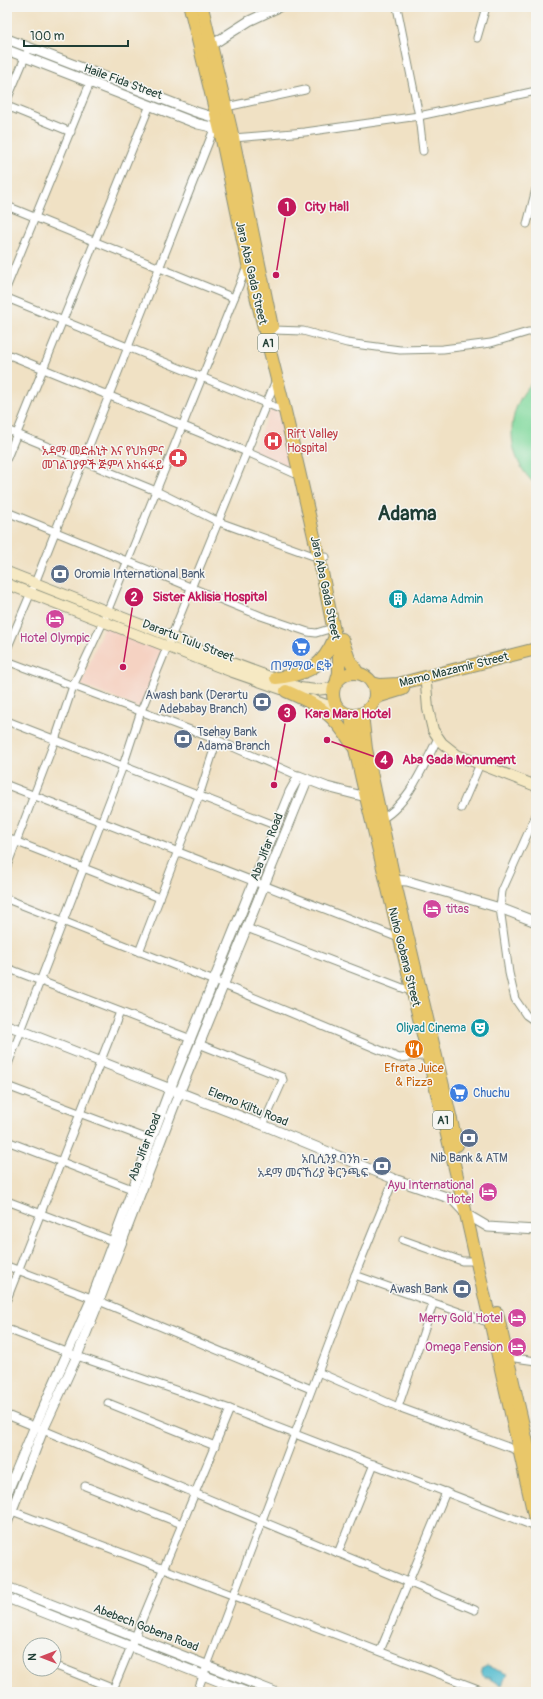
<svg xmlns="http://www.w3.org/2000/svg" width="543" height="1699" viewBox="0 0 543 1699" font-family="Pangolin,'Noto Sans Ethiopic',sans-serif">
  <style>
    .built { fill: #f5d2c2 }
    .garden { fill: #81d99d; stroke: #508b68 }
    .water { fill: url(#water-ripples); stroke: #387c82 }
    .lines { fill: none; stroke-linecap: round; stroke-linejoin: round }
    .minor-casing { stroke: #888f7c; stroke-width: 9 }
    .tertiary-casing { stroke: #888f7c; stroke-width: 11 }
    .secondary-casing { stroke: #888f7c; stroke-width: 12 }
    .primary-casing { stroke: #888f7c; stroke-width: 14 }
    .minor { stroke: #fff; stroke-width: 7 }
    .tertiary { stroke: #fff; stroke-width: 9 }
    .secondary { stroke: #f6e9c3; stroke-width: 10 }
    .primary { stroke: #e9c769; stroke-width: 12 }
    .labels { text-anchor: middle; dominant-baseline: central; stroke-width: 3; stroke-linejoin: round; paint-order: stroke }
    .shield { fill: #f6f6f2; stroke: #60746d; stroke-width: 1 }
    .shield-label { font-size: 11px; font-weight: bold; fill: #1f3d34 }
    .street-label { font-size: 12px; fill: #1f3d34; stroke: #f6f6f2 }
    .health-label { font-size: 12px; fill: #be3a42; stroke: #f6f6f2; text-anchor: start }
    .service-label { font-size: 12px; fill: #4e5e75; stroke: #f6f6f2; text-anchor: end }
    .culture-label { font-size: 12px; fill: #0d838f; stroke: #f6f6f2; text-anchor: start }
    .hotel-label { font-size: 12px; fill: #b23c85; stroke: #f6f6f2; text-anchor: end }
    .shop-label { font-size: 12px; fill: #366cbe; stroke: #f6f6f2 }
    .food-label { font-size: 12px; fill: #c56008; stroke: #f6f6f2 }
    .town-label { font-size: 20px; font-weight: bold; fill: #1f3d34; stroke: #f6f6f2 }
    .leader { fill: none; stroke: #c2185b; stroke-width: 1.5 }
    .callout-dot { fill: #c2185b; stroke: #f6f6f2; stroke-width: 1.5 }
    .mark-label { font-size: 12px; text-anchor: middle; font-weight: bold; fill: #fff }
    .callout-label { font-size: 13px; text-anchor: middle; font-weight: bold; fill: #c2185b; stroke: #f6f6f2; stroke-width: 3; stroke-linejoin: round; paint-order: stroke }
  </style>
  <defs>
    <pattern id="water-ripples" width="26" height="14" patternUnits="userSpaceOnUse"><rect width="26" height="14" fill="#52bccf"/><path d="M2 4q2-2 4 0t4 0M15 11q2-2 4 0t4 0" fill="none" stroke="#439aa9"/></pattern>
  </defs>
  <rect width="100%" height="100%" fill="#f6f6f2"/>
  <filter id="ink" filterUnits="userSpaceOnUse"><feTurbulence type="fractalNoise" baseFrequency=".025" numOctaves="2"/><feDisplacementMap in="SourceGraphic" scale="8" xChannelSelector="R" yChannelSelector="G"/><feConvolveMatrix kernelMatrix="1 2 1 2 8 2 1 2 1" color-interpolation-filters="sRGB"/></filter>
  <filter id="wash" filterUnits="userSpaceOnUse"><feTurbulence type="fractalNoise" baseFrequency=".012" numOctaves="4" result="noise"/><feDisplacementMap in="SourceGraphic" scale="16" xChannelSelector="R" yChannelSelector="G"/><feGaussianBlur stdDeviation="0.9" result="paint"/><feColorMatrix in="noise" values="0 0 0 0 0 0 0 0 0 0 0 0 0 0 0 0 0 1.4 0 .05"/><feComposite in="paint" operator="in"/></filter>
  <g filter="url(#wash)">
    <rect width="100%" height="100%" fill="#f0e1c4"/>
    <g class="built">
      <polygon points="271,408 283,415 296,472 252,452"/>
      <polygon points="104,625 164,649 142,709 81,685"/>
    </g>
    <path class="garden" d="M536,379V485C504,457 504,407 536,379Z"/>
    <polygon class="water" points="487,1666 507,1674 502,1685 483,1676 481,1669"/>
  </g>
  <g filter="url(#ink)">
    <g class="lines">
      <g class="minor-casing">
        <g id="minor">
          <polyline points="397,7 419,116 423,151"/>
          <polyline points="477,38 486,7"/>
          <polyline points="7,100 29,48"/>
          <polyline points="7,106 71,132"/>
          <polyline points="226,107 305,90"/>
          <polyline points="233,138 305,132 419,116 536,91"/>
          <polyline points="7,206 234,298"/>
          <polyline points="527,224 536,189"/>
          <polyline points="7,286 90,83"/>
          <polyline points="7,298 285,411"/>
          <polyline points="273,330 303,331 347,343 400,350 443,349 491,343 528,332 536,332"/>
          <polyline points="7,354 247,452 300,476"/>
          <polyline points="7,430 156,491 219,522 319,558 326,557"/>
          <polyline points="7,458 150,105"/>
          <polyline points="7,512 261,616 308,632 316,633 333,628"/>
          <polyline points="7,649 35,583 214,129"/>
          <polyline points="7,661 217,740 299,776"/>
          <polyline points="7,721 277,826"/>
          <polyline points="7,785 399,938"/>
          <polyline points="461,808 480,764"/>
          <polyline points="536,815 502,891 500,908 509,973 515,999 526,1015 536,1022"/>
          <path d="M379,820C407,808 425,763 438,738"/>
          <polyline points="7,838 160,898"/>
          <polyline points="7,866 55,740 73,686 103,622 247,266"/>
          <polyline points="7,899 214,981 399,1058 432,1055"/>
          <polyline points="247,928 413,992"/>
          <polyline points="139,952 199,796 217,740"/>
          <polyline points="7,968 191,1039"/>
          <polyline points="199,1044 282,1077 283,1080 263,1125"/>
          <polyline points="7,1067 123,766 141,711 276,380"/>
          <polyline points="7,1086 151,1140"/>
          <polyline points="7,1141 132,1189"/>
          <polyline points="7,1201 113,1241"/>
          <polyline points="403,1240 462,1261 476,1261"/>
          <polyline points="7,1266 99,1301 311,1389"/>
          <polyline points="355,1275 493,1324"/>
          <polyline points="7,1299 120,1012"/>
          <polyline points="7,1329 77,1356 230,1409 536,1527"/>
          <polyline points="508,1357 536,1361"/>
          <polyline points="318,1372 398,1407 522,1452"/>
          <polyline points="108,1403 215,1446"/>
          <polyline points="398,1407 433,1304"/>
          <polyline points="7,1415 475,1610"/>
          <polyline points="85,1486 182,1524"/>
          <polyline points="12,1511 486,1692"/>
          <polyline points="338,1553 374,1464"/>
          <polyline points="380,1651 446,1492"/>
          <polyline points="54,1665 114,1689"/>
          <polyline points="112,1692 230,1409"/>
          <polyline points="197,1692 355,1275 394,1179"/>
        </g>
      </g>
      <g class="tertiary-casing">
        <g id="tertiary">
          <polyline points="7,39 196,112 222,120"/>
          <polyline points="210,46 249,21 279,7"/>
          <polyline points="7,50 198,124 225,130"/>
          <polyline points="389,880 407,881 500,908 536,922"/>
          <polyline points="7,1025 263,1125 394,1179 452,1199 466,1214 488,1227 536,1230"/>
          <polyline points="7,1493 35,1426 92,1298 170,1089 290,792 299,776 327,787 366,797"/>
          <polyline points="7,1523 43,1430 77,1356 99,1301 174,1106 307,780"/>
          <polyline points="7,1587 275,1692"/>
          <polyline points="7,1598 246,1692"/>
        </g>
      </g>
      <g class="secondary-casing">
        <g id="secondary">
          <polyline points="7,572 172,637 229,662 300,688 316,690 333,688"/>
          <polyline points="7,584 230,671 293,693"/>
          <polyline points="426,684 428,709 433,730 442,743 457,755 536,786"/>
          <polyline points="312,700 338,709"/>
        </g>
      </g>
      <g class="primary-casing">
        <g id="primary">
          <polyline points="190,7 220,130 248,264 285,411 319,558 339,656 339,673 337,680"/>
          <polyline points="202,7 233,138 272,327"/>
          <polyline points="342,639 349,659 357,672"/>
          <circle cx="354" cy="694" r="21"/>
          <path d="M276,678C308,674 322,668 335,637"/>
          <polyline points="372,683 380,685 398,684 536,649"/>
          <path d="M286,691C320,706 333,713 353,746"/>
          <polyline points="374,700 380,696 403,689"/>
          <polyline points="362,714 366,749 394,879 457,1145"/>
          <polyline points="351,715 355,749 366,797 466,1214 536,1524"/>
          <polyline points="497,1313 536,1481"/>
        </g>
      </g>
      <use href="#minor" class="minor"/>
      <use href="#tertiary" class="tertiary"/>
      <use href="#secondary" class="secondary"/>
      <use href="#primary" class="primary"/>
    </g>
  </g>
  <defs>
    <g id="hospital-disc" transform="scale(1)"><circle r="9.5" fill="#e0444e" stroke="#f6f6f2"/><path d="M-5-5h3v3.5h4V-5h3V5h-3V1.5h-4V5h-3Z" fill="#fff"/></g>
    <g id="pharmacy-disc" transform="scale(1)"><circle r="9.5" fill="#e0444e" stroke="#f6f6f2"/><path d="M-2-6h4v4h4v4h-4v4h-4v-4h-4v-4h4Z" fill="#fff"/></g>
    <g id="bank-disc" transform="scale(1)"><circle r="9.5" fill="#5c6f8a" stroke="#f6f6f2"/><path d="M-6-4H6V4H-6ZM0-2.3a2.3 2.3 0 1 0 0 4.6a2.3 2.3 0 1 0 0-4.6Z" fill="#fff"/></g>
    <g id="building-disc" transform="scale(1)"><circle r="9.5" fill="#0f9aa8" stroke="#f6f6f2"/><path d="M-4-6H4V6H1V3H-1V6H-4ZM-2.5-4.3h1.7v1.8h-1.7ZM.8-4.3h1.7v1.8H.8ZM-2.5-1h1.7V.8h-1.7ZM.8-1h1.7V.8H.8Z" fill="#fff"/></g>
    <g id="hotel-disc" transform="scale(1)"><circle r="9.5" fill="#d1479c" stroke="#f6f6f2"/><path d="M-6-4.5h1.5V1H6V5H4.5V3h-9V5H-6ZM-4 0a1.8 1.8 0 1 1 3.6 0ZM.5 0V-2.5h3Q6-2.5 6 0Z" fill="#fff"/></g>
    <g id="supermarket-disc" transform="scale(1)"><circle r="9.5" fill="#3f7fe0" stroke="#f6f6f2"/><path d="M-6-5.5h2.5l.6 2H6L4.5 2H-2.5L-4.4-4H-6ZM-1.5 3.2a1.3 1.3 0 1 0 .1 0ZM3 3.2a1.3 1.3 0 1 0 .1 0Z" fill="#fff"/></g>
    <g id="theatre-disc" transform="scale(1)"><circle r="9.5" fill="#0f9aa8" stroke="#f6f6f2"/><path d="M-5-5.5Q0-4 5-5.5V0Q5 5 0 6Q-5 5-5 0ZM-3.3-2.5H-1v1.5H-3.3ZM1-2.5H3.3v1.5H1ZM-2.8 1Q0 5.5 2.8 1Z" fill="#fff"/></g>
    <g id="restaurant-disc" transform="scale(1)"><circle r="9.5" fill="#e8710a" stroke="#f6f6f2"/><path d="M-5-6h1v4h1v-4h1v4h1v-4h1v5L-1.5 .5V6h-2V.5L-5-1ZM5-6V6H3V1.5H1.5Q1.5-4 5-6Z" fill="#fff"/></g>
  </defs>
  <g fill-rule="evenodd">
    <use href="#hospital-disc" x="273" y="441"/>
    <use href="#pharmacy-disc" x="178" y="458"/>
    <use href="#bank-disc" x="60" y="574"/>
    <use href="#building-disc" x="398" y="599"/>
    <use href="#hotel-disc" x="55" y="619"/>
    <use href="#supermarket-disc" x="301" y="647"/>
    <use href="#bank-disc" x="262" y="702"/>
    <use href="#bank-disc" x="183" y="739"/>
    <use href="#hotel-disc" x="432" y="909"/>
    <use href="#theatre-disc" x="480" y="1028"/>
    <use href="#restaurant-disc" x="414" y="1049"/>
    <use href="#supermarket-disc" x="459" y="1093"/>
    <use href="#bank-disc" x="469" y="1138"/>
    <use href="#bank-disc" x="382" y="1166"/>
    <use href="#hotel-disc" x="488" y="1192"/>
    <use href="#bank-disc" x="462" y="1289"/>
    <use href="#hotel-disc" x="517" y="1318"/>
    <use href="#hotel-disc" x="517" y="1347"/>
  </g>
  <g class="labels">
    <g class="shield">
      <rect x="258" y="334" width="20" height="18" rx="3"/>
      <rect x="433" y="1111" width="20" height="18" rx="3"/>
    </g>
    <g class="shield-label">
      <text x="268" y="343">A1</text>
      <text x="443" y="1120">A1</text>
    </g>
    <g class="street-label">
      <text transform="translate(123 82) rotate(20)">Haile Fida Street</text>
      <text transform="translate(251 273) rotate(77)">Jara Aba Gada Street</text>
      <text transform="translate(325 588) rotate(78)">Jara Aba Gada Street</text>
      <text transform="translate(188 641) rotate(21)">Darartu Tulu Street</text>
      <text transform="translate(454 670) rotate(-14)">Mamo Mazamir Street</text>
      <text transform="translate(267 847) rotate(-69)">Aba Jifar Road</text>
      <text transform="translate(404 957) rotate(76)">Nuho Gobana Street</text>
      <text transform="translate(248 1107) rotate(22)">Elemo Kiltu Road</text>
      <text transform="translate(145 1147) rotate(-69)">Aba Jifar Road</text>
      <text transform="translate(146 1628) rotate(21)">Abebech Gobena Road</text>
    </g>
    <g class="health-label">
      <text x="287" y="434">Rift Valley<tspan x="287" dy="14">Hospital</tspan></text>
      <text x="164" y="451" text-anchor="end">አዳማ መድሐኒት እና የህክምና<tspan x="164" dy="14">መገልገያዎች ጅምላ አከፋፋይ</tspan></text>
    </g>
    <g class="service-label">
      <text x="74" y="574" text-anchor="start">Oromia International Bank</text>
      <text x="248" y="695">Awash bank (Derartu<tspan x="248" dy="14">Adebabay Branch)</tspan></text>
      <text x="197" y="732" text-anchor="start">Tsehay Bank<tspan x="197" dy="14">Adama Branch</tspan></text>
      <text x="469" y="1158" text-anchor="middle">Nib Bank &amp; ATM</text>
      <text x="368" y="1159">አቢሲንያ ባንክ -<tspan x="368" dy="14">አዳማ መናኸሪያ ቅርንጫፍ</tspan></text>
      <text x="448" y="1289">Awash Bank</text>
    </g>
    <g class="culture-label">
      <text x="412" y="599">Adama Admin</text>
      <text x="466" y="1028" text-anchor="end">Oliyad Cinema</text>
    </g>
    <g class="hotel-label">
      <text x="55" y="638" text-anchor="middle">Hotel Olympic</text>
      <text x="446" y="909" text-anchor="start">titas</text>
      <text x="474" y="1185">Ayu International<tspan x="474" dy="14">Hotel</tspan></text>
      <text x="503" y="1318">Merry Gold Hotel</text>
      <text x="503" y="1347">Omega Pension</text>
    </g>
    <g class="shop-label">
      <text x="301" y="666">ጠማማው ፎቅ</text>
      <text x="473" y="1093" text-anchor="start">Chuchu</text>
    </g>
    <g class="food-label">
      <text x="414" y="1068">Efrata Juice<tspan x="414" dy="14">&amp; Pizza</tspan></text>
    </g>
    <g class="town-label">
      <text x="407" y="513">Adama</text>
    </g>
  </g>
  <path class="leader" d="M276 275L287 207M123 667L134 597M274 785L287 713M327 740L384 760"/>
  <g class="callout-dot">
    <circle cx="276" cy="275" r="4"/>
    <circle cx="123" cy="667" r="4"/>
    <circle cx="274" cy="785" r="4"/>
    <circle cx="327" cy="740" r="4"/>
    <circle cx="287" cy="207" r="10"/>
    <circle cx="134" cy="597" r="10"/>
    <circle cx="287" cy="713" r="10"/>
    <circle cx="384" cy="760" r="10"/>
  </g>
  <g class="mark-label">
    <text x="287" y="211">1</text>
    <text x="134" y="601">2</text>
    <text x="287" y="717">3</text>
    <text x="384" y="764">4</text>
  </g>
  <g class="callout-label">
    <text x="327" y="211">City Hall</text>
    <text x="210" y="601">Sister Aklisia Hospital</text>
    <text x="348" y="718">Kara Mara Hotel</text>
    <text x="459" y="764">Aba Gada Monument</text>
  </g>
  <rect width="543" height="1699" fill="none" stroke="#f6f6f2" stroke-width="24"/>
  <g transform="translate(42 1657) rotate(270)"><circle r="19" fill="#f6f6f2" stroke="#a0aca6"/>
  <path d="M0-3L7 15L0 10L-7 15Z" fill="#d1495b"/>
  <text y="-6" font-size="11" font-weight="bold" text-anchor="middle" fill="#1f3d34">N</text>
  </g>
  <path d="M24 40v6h104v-6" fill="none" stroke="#1f3d34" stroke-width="2"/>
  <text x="30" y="40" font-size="12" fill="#1f3d34" stroke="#f6f6f2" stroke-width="3" paint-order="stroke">100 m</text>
</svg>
